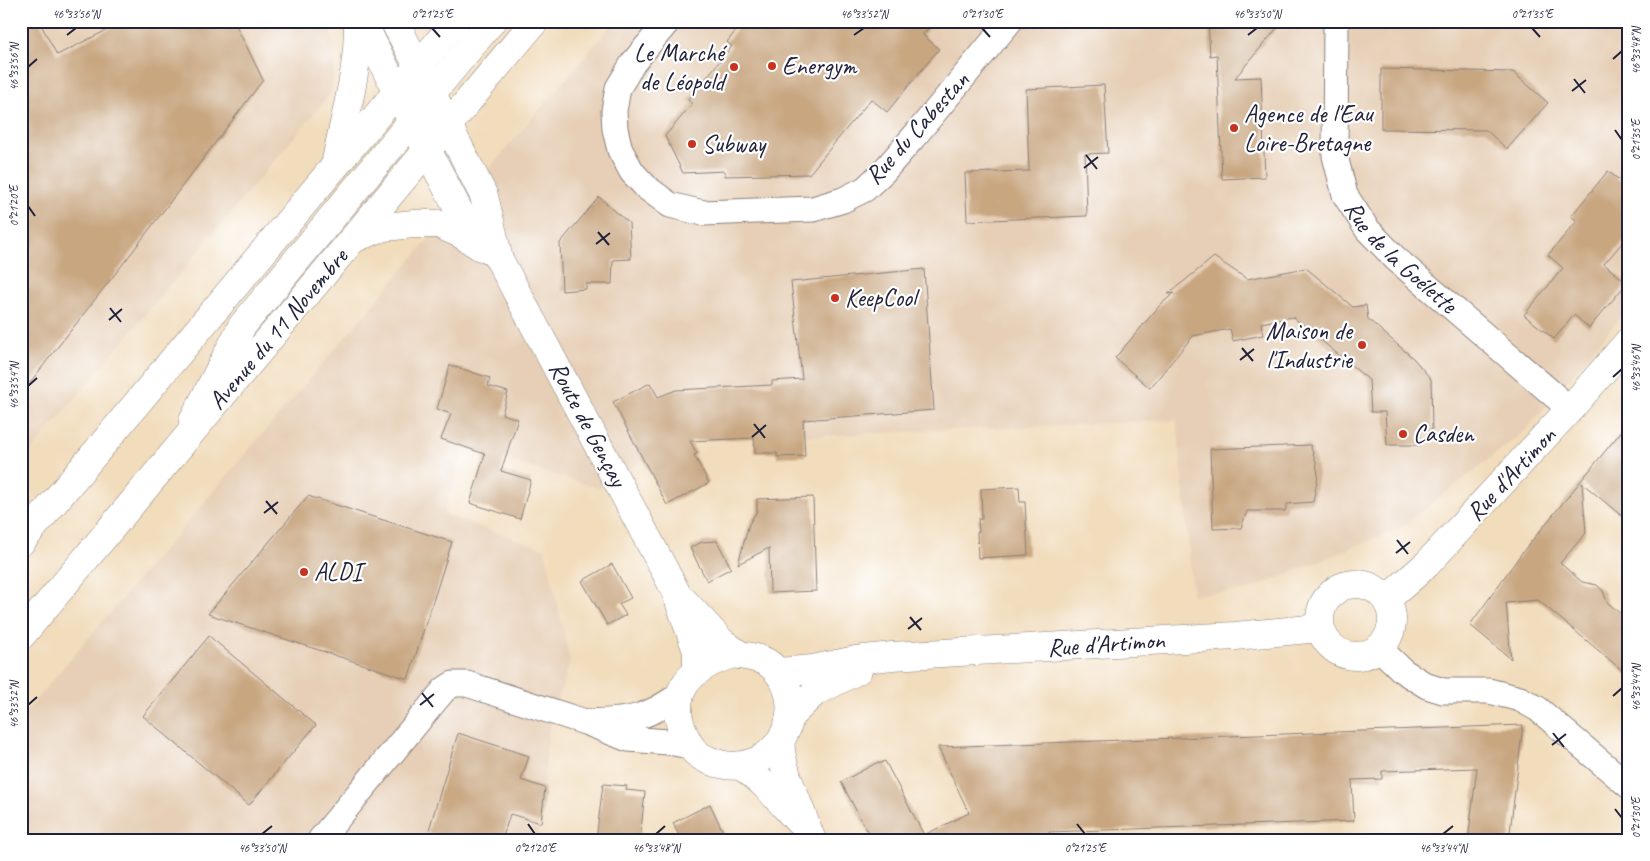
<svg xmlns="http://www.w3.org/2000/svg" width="1650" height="861" viewBox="0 0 1650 861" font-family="Caveat,sans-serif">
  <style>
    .built { fill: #e6cfb6 }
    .building { fill: #c8a680 }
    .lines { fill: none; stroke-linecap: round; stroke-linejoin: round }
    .street-casing { stroke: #8a7f7b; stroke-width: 27 }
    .secondary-casing { stroke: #8a7f7b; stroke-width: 29 }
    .primary-casing { stroke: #8a7f7b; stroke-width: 29 }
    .street { stroke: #fff; stroke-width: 25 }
    .secondary { stroke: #fff; stroke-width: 28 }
    .primary { stroke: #fff; stroke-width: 28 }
    .ticks { fill: none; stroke: #22223b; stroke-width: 2 }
    .poi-dot { fill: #c8321e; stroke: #fff; stroke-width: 2 }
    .labels { text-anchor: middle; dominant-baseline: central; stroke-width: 4.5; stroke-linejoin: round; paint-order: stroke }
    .poi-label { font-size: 25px; fill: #22223b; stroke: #fff; text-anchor: start }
    .street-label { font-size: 25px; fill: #22223b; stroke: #fff }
    .neatline { fill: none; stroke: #22223b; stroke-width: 2 }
    .ticks-label { font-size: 12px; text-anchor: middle; fill: #22223b }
  </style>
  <rect width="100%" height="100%" fill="#fff"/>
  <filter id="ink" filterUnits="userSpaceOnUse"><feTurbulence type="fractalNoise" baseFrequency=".02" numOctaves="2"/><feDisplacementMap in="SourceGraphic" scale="10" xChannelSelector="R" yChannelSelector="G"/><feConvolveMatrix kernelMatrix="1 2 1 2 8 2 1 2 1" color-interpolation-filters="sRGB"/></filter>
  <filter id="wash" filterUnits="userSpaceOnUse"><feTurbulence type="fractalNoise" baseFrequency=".0096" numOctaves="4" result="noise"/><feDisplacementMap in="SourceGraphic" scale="20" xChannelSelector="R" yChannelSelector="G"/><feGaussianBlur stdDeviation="1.12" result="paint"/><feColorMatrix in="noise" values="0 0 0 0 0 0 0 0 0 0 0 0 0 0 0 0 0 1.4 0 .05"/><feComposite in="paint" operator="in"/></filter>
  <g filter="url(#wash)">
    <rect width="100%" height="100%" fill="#f1dcbb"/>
    <g class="built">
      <polygon points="21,21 329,21 335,51 332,92 21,463"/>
      <polygon points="615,21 1629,21 1629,307 1527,429 1402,527 1246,591 1193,595 1177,420 681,442 643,460 599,488 464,448 444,514 545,549 570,660 549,729 538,840 21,840 21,717"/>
    </g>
    <g id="blocks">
      <g class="building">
        <polygon points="21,21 39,21 57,55 125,21 234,21 263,80 126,260 21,394"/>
        <polygon points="746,21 934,21 923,35 939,49 887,112 871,99 809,174 725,176 725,171 683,173 665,136 692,104 688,100 732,46 727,42 734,33"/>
        <polygon points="1208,21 1283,21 1235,78 1261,77 1265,177 1222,179 1217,55 1210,56"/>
        <polygon points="1381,69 1513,72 1548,103 1507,149 1486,130 1381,129"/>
        <polygon points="1104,85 1108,153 1085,154 1087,216 967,221 965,173 1029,171 1026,89"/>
        <polygon points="1608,171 1629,188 1629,235 1604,264 1627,283 1589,328 1574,315 1554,339 1524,315 1563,268 1548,255 1577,221 1571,216"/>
        <polygon points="599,197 629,223 631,259 613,260 612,284 586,284 586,289 562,291 560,243"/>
        <polygon points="1214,257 1247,279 1306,268 1353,307 1366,305 1368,319 1414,359 1431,379 1432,430 1420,431 1421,445 1387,445 1385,412 1371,412 1369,380 1293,317 1261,323 1263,335 1233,341 1230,329 1193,336 1150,388 1115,358 1160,305 1174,293 1168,294"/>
        <polygon points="924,269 934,410 803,420 805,456 777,457 777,453 755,453 754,438 690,441 697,454 694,455 709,483 667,505 613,402 650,383 658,397 676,390 772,385 772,381 802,379 791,282"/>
        <polygon points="450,365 490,378 488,386 508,392 502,414 518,419 501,471 531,480 520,519 470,503 485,454 441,439 451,414 437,409"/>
        <polygon points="1629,422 1629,522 1582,483 1586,533 1560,563 1582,582 1597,585 1603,591 1607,602 1629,621 1629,676 1538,600 1506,603 1511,659 1470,625 1521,554"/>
        <polygon points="1310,445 1316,462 1318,475 1313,502 1287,504 1285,511 1247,511 1241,528 1213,529 1210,449"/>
        <polygon points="1019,487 1020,502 1025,502 1028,555 978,558 977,532 979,532 978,519 982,519 981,489"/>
        <polygon points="308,496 452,542 408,679 208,614"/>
        <polygon points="813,497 816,591 770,593 769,548 738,564 749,524 757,511 757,499"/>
        <polygon points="717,541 731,568 707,581 690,548 702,542"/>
        <polygon points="612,564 631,598 619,604 626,615 607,625 582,581"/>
        <polygon points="209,636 316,725 249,805 143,716"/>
        <polygon points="1523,725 1509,840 1468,840 1477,768 1382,771 1382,779 1352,780 1354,821 1049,832 1053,840 872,840 841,782 878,762 879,764 885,761 924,835 969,813 938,747"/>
        <polygon points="458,733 529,756 521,780 545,788 541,823 510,814 502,840 450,840 428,833"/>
        <polygon points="603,784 627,786 626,790 645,792 640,840 596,840"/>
        <polygon points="710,804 727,840 681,840 673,823"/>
      </g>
    </g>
  </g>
  <g filter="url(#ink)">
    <use href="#blocks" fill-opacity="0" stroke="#8a7f7b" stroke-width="1"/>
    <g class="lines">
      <g class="street-casing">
        <g id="street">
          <polyline points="668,21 633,63 618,88 614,111 615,129 620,150 632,172 647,188 670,205 703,213 813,209 843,200 865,189 883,172 918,132 1010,21"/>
          <path id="s1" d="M1336,21L1335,156L1345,195L1367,229L1396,259L1570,409"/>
          <polyline points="1379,648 1403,671 1427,686 1443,691 1489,691 1520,699 1538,709 1629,786"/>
          <path d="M679,695C645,720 626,721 585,722L628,739L668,742L690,746"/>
          <polyline points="320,840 444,690 453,684 467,684 585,722"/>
        </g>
      </g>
      <g class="secondary-casing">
        <g id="secondary">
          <polyline points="362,21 397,92"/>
          <path d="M335,166C344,118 359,71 358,21"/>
          <polyline points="193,421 242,326 412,121 418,66 394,21"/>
          <circle cx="1356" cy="620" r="36"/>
          <polyline points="1386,600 1427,564 1570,409 1629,341"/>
          <polyline points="779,672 813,669 856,660 892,656 1235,636 1320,628"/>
          <polyline points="790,716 814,693 858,670"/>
        </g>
      </g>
      <g class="primary-casing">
        <g id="primary">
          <polyline points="418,66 484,196 498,255"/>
          <polyline points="397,92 460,213 499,259 675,590 697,651 697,670"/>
          <polyline points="431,111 432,93 492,21"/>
          <polyline points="355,238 384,227 414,224 438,224 461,234 481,247"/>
          <polyline points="21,542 456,21"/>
          <polyline points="684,601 722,642 740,655"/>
          <polyline points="21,636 535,21"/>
          <path d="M733,654C744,656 756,656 766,662C774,666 779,673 784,681C806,724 769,776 720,764C708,761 695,755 689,744C662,697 687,668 733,654Z"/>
          <polyline points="780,742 782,757 787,776 812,840"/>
          <path d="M741,766C764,781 779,800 797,820"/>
        </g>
      </g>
      <use href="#street" class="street"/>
      <use href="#secondary" class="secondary"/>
      <use href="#primary" class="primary"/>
    </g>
  </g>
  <path class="ticks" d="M432,28L440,37M982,28L990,37M1532,28L1540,37M67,35L76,28M854,35L864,28M1248,35L1257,28M1613,59L1622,51M28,67L37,59M1574,79L1585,93M1572,91L1586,80M1615,130L1622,140M1086,155L1097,169M1084,168L1098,157M28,206L35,216M598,232L609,245M596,244L610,233M110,308L121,322M109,320L122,309M1242,348L1253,361M1240,360L1254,349M1613,377L1622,369M28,386L37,378M754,424L765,438M752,437L766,425M266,501L277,514M264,513L278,502M1397,540L1408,554M1396,553L1410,542M910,617L921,630M908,629L922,618M422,693L433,707M1613,696L1622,688M28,705L37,697M420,705L434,694M1553,733L1564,747M1552,745L1566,734M1615,809L1622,818M528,824L535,834M1077,824L1085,834M262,834L272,826M656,834L665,826M1443,834L1453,826"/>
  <g class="poi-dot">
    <circle cx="772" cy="66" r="5"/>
    <circle cx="734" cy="67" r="5"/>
    <circle cx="1234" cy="128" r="5"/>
    <circle cx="692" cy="144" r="5"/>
    <circle cx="835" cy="298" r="5"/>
    <circle cx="1362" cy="345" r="5"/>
    <circle cx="1403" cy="434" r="5"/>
    <circle cx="304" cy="572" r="5"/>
  </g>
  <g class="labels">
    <g class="poi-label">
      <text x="724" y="53" text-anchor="end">Le Marché<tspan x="724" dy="29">de Léopold</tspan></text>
      <text x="782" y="66">Energym</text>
      <text x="1244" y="114">Agence de l'Eau<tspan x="1244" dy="29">Loire-Bretagne</tspan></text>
      <text x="702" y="144">Subway</text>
      <text x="845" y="298">KeepCool</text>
      <text x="1352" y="331" text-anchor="end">Maison de<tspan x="1352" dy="29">l'Industrie</tspan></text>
      <text x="1413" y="434">Casden</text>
      <text x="314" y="572">ALDI</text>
    </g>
    <g class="street-label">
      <text transform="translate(917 128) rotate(-48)">Rue du Cabestan</text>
      <text stroke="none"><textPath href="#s1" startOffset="259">Rue de la Goélette</textPath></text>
      <text transform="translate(278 329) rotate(-50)">Avenue du 11 Novembre</text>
      <text transform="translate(588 424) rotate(62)">Route de Gençay</text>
      <text transform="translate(1511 474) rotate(-47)">Rue d'Artimon</text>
      <text transform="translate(1106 644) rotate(-4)">Rue d'Artimon</text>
    </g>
  </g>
  <rect width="1650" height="861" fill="none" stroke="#fff" stroke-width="55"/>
  <rect x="28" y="28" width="1594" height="806" class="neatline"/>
  <g class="ticks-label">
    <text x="76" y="18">46°33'56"N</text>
    <text x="432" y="18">0°21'25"E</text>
    <text x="864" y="18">46°33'52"N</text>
    <text x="982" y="18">0°21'30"E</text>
    <text x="1257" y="18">46°33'50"N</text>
    <text x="1532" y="18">0°21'35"E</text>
    <text transform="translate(1636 51) rotate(-90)" y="4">46°33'48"N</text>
    <text transform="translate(14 67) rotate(-90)" y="4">46°33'56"N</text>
    <text transform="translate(1636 140) rotate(-90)" y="4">0°21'35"E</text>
    <text transform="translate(14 206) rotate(-90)" y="4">0°21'20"E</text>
    <text transform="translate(1636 369) rotate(-90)" y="4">46°33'46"N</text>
    <text transform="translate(14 386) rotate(-90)" y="4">46°33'54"N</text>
    <text transform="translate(1636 688) rotate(-90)" y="4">46°33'44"N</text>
    <text transform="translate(14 705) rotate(-90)" y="4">46°33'52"N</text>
    <text transform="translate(1636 818) rotate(-90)" y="4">0°21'30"E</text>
    <text x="262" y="852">46°33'50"N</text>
    <text x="535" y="852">0°21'20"E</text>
    <text x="656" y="852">46°33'48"N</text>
    <text x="1085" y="852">0°21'25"E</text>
    <text x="1443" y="852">46°33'44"N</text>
  </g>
</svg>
